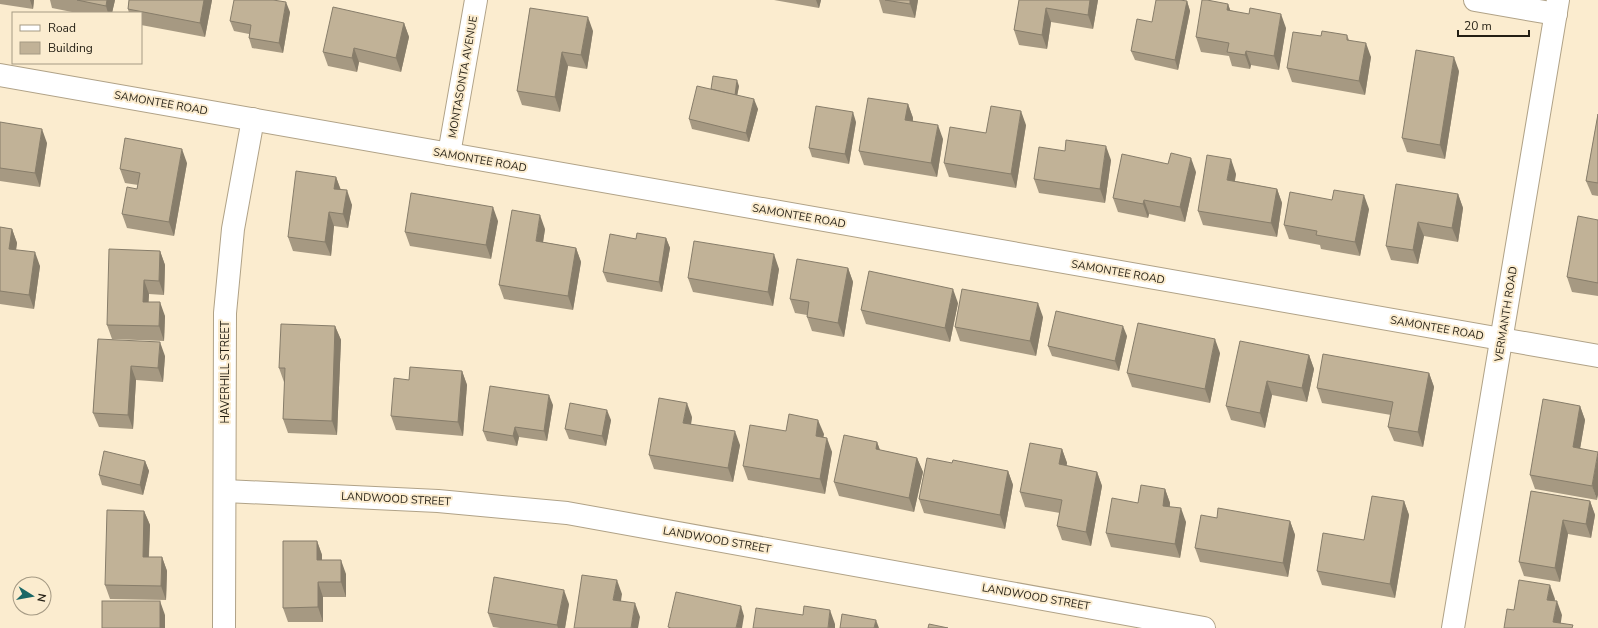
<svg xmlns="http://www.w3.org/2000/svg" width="1598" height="628" viewBox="0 0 1598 628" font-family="'Nunito Sans',sans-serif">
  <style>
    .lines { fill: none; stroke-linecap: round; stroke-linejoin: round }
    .minor-casing { stroke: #b0a287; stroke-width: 24 }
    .minor { stroke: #fff; stroke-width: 22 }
    .wall { fill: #a69982 }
    .shaded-wall { fill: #877d6a }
    .building { fill: #c1b297; stroke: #877d6a }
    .labels { text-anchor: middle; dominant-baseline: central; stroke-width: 4; stroke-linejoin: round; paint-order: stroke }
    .street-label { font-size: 11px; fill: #241f14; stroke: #fbeccf }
  </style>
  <rect width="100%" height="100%" fill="#fbeccf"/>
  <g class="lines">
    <g class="minor-casing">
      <g id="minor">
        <polyline points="1475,0 1556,14"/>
        <polyline points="0,75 1598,356"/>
        <polyline points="449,154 476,0"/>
        <polyline points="225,491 438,501 567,513 1204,628"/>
        <polyline points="224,628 225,313 233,229 253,119"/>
        <polyline points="1453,628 1558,0"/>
      </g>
    </g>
    <use href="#minor" class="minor"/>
  </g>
  <g class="wall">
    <polygon points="0,0 34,0 33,9 0,4"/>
    <polygon points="50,0 115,0 112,13 77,13 52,8"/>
    <polygon points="129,0 212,0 205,37 141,25 141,13 129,13 128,9"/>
    <polygon points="774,0 821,0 819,8"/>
    <polygon points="879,0 918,0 915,18 883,13"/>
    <polygon points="1019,0 1098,0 1093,29 1051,22 1047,49 1019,45 1014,30"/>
    <polygon points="1187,1 1190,11 1178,70 1135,60 1131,51 1152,22"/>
    <polygon points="1228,4 1230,10 1286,28 1279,70 1251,65 1250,69 1232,66 1229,56 1201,52 1196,37"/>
    <polygon points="530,8 593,31 587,69 568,66 560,112 522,105 517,91"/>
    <polygon points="290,12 283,53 252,48 249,38 249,34 234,31 230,21"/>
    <polygon points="404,23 409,37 401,72 359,62 357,72 328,66 323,52"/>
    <polygon points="1347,35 1349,40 1371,57 1365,95 1292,82 1287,68 1321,36"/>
    <polygon points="1459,71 1445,159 1407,152 1402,138"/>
    <polygon points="739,86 737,95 758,109 749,142 692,129 689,119 711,89"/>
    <polygon points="908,104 913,118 913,121 943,139 937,177 864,165 859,151"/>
    <polygon points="1598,114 1598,196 1592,195 1586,181"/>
    <polygon points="0,122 47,143 40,187 0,181"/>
    <polygon points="856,122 849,164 812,157 809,148"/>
    <polygon points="1026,125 1016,188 949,177 944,163 986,133"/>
    <polygon points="1111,160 1105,203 1039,193 1034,179"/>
    <polygon points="187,163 174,236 127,228 122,214 137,189 138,185 125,183 120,169"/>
    <polygon points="1196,172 1185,222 1149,214 1148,218 1118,212 1113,198"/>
    <polygon points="1236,174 1235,181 1277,189 1282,203 1277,237 1203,225 1198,211"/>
    <polygon points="336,177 341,190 352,205 348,228 334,226 331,256 293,251 288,237"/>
    <polygon points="1458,194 1463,208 1458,242 1424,236 1418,264 1391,260 1386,246"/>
    <polygon points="1369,209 1360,256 1321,249 1320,245 1289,239 1284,225"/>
    <polygon points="1598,220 1598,296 1572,292 1567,277"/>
    <polygon points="498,221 491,259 410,246 405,232"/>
    <polygon points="0,227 12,229 17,243 16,250 40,266 34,309 0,304"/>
    <polygon points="545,229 543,242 576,248 581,262 573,310 504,299 499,285"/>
    <polygon points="666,238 670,248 662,292 607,282 603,272 636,239"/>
    <polygon points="160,251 165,265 164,295 149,294 148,302 165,316 164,341 112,339 107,325"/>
    <polygon points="848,268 853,282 844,337 812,331 807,317 807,315 795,313 790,299"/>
    <polygon points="779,269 773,306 693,292 688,278"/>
    <polygon points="958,303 950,342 866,324 861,310"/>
    <polygon points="1043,317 1036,356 960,341 955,327"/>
    <polygon points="335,326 341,340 337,435 288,433 283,419 285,382 284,382 279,368"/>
    <polygon points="1127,336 1119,371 1052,356 1048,346"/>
    <polygon points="98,339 165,356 163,382 136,380 133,429 99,427 93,413"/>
    <polygon points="1220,353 1210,403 1132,387 1127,373"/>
    <polygon points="1309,355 1314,369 1307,402 1272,395 1265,428 1231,420 1226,406"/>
    <polygon points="462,371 467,385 463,436 396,430 391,416 409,380"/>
    <polygon points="1429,373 1434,387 1423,447 1394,441 1388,427 1391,415 1322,403 1317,388"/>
    <polygon points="553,405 547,441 519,437 517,446 487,441 483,431"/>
    <polygon points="1580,406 1585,420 1580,448 1597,500 1535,489 1530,475"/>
    <polygon points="692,417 691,424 740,445 733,482 654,469 649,455"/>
    <polygon points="611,420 606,446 569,439 565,429"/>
    <polygon points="786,431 824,434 823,437 832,452 825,494 748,480 743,466"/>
    <polygon points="877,442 880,450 917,458 923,472 914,512 839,496 834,482"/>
    <polygon points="1062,449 1067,463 1066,466 1097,472 1102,486 1091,546 1062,540 1057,526 1060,513 1025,507 1020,492"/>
    <polygon points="145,461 149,471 143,495 102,485 99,475"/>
    <polygon points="952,463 1008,471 1013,485 1005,529 924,513 919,499"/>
    <polygon points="1165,489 1170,503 1170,507 1186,522 1180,558 1111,547 1106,533 1138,503"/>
    <polygon points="1531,491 1590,501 1595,515 1591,538 1568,534 1560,582 1524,576 1519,562"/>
    <polygon points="1404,501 1409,515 1395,598 1322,585 1317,571 1364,540"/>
    <polygon points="144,511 150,525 149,557 162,557 167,571 166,600 110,599 105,585"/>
    <polygon points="1290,521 1295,535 1288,577 1200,562 1195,548"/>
    <polygon points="317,541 322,555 322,560 346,574 346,597 323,597 323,622 288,622 283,608"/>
    <polygon points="569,604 565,628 500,628 493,627 488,613"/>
  </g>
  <g class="shaded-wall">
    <polygon points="30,0 34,0 33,9"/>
    <polygon points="107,0 115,0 112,13 108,13 106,6"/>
    <polygon points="204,0 212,0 205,37 200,23"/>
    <polygon points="816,0 821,0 819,8"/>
    <polygon points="910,0 918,0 915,18 910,4"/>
    <polygon points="1090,0 1098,0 1093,29 1088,15"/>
    <polygon points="1187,1 1190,11 1178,70 1175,60"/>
    <polygon points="286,2 290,12 283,53 279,43"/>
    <polygon points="1228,4 1233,18 1227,10"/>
    <polygon points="1046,8 1051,22 1047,49 1042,35"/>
    <polygon points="1281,14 1286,28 1279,70 1274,56"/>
    <polygon points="588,17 593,31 587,69 581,55"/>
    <polygon points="404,23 409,37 401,72 396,58"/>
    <polygon points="1366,43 1371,57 1365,95 1359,81"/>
    <polygon points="354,48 359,62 357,72 352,58"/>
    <polygon points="1246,51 1251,65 1250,69 1245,55"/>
    <polygon points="562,52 568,66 560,112 555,97"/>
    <polygon points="1454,57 1459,71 1445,159 1440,145"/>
    <polygon points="737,80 739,86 736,102 734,97"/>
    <polygon points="754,99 758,109 749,142 746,133"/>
    <polygon points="908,104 913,118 911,134 905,120"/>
    <polygon points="1021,111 1026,125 1016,188 1011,174"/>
    <polygon points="853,112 856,122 849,164 845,154"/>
    <polygon points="938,125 943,139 937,177 931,163"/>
    <polygon points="42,129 47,143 40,187 35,173"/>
    <polygon points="1106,146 1111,160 1105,203 1100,189"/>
    <polygon points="182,149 187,163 174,236 169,222"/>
    <polygon points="1191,158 1196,172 1185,222 1180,207"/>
    <polygon points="1231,159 1236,174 1232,194 1227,180"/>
    <polygon points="336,177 341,191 334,189"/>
    <polygon points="1277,189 1282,203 1277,237 1271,223"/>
    <polygon points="347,190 352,205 348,228 343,214"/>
    <polygon points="1458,194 1463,208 1458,242 1452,228"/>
    <polygon points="1364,195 1369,209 1360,256 1355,242"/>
    <polygon points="1144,200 1149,214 1148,218 1143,204"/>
    <polygon points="493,207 498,221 491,259 486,245"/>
    <polygon points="329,212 334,226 331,256 325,242"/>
    <polygon points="540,215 545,229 541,255 536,241"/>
    <polygon points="1418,222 1424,236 1418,264 1413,250"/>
    <polygon points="12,229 17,243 14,263 9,249"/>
    <polygon points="666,238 670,248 662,292 659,282"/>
    <polygon points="576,248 581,262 573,310 568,296"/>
    <polygon points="160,251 165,265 164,295 159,281"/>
    <polygon points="35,252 40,266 34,309 29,295"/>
    <polygon points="774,254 779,269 773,306 768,292"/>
    <polygon points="848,268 853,282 844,337 838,323"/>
    <polygon points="144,280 149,294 148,316 143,302"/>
    <polygon points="953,289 958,303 950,342 945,328"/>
    <polygon points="160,302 165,316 164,341 159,326"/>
    <polygon points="1038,303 1043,317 1036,356 1030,341"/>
    <polygon points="335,326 341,340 337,435 332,421"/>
    <polygon points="1123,326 1127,336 1119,371 1115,361"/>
    <polygon points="1215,339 1220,353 1210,403 1205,389"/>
    <polygon points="160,342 165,356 163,382 158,368"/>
    <polygon points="1309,355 1314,369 1307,402 1302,388"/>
    <polygon points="131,366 136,380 133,429 128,415"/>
    <polygon points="462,371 467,385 463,436 458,422"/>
    <polygon points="1429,373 1434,387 1423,447 1418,432"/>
    <polygon points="1267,381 1272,395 1265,428 1260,413"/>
    <polygon points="549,395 553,405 547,441 544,431"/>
    <polygon points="687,403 692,417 689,437 683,423"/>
    <polygon points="1580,406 1585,420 1578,461 1573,447"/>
    <polygon points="607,410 611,420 606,446 602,436"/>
    <polygon points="818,420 824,434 821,450 816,436"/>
    <polygon points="515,427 519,437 517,446 513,436"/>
    <polygon points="735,431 740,445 733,482 728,468"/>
    <polygon points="827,438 832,452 825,494 820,479"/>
    <polygon points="877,442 882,456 876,449"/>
    <polygon points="1062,449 1067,463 1064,479 1059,464"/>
    <polygon points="1598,452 1598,495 1597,500 1592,486"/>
    <polygon points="917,458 923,472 914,512 909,498"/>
    <polygon points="145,461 149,471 143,495 140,485"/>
    <polygon points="1008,471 1013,485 1005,529 1000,515"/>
    <polygon points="1097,472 1102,486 1091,546 1086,532"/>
    <polygon points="1165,489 1170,503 1168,520 1163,506"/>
    <polygon points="1404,501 1409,515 1395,598 1390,584"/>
    <polygon points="1590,501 1595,515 1591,538 1586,524"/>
    <polygon points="1181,508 1186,522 1180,558 1175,544"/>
    <polygon points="144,511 150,525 148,571 143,557"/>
    <polygon points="1563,520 1568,534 1560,582 1555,568"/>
    <polygon points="1290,521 1295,535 1288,577 1283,563"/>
    <polygon points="317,541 322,555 322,574 317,560"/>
    <polygon points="162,557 167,571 166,600 161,586"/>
    <polygon points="341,560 346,574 346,597 341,582"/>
    <polygon points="617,580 622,594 619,614 613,600"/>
    <polygon points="318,582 323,597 323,622 318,607"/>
    <polygon points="1550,585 1555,599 1552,614 1547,600"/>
    <polygon points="564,590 569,604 565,628 558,628 557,625"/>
    <polygon points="160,601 165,615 165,628 160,628"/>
    <polygon points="1557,601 1562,615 1560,628 1553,622"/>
    <polygon points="635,603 640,617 638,628 631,628"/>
    <polygon points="741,606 744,616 742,628 736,628"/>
    <polygon points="830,610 835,624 835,628 828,628"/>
    <polygon points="876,620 879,628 874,628"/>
  </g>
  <g class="building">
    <polygon points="77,0 107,0 106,6"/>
    <polygon points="129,0 204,0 200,23 128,9"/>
    <polygon points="234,0 273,0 286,2 279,43 249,38 251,25 230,21"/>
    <polygon points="885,0 910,0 910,4"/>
    <polygon points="1019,0 1090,0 1088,15 1046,8 1042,35 1014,30"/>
    <polygon points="1156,0 1180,0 1187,1 1175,60 1131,51 1137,19 1152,22"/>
    <polygon points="1202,0 1207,0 1228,4 1227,10 1249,14 1250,8 1281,14 1274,56 1246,51 1245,55 1227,52 1229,43 1196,37"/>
    <polygon points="333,7 404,23 396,58 354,48 352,58 323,52"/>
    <polygon points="530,8 588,17 581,55 562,52 555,97 517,91"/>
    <polygon points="1322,31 1347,35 1347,40 1366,43 1359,81 1287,68 1293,32 1321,36"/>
    <polygon points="1416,50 1454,57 1440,145 1402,138"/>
    <polygon points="713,76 737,80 735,95 711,89"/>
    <polygon points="697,86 754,99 746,133 689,119"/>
    <polygon points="868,98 908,104 905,120 938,125 931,163 859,151"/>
    <polygon points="816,106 853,112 845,154 809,148"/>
    <polygon points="991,106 1021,111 1011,174 944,163 950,127 986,133"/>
    <polygon points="1598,114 1598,183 1586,181"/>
    <polygon points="0,122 42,129 35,173 0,168"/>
    <polygon points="125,138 182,149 169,222 122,214 127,187 137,189 140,173 120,169"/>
    <polygon points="1066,140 1106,146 1100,189 1034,179 1039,147 1065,151"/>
    <polygon points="1171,153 1191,158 1180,207 1144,200 1143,204 1113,198 1122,154 1168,164"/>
    <polygon points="1207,155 1231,159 1227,180 1277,189 1271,223 1198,211"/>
    <polygon points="296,171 336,177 334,189 347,190 343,214 329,212 325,242 288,237"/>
    <polygon points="1396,184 1458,194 1452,228 1418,222 1413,250 1386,246"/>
    <polygon points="1334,190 1364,195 1355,242 1316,235 1317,231 1284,225 1290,192 1332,200"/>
    <polygon points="411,193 493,207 486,245 405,232"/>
    <polygon points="512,210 540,215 536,241 576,248 568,296 499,285"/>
    <polygon points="1578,216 1598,220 1598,283 1567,277"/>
    <polygon points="0,227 12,229 9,249 35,252 29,295 0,291"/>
    <polygon points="637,233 666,238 659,282 603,272 610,234 636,239"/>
    <polygon points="694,241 774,254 768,292 688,278"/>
    <polygon points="109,249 160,251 159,281 144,280 143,302 160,302 159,326 107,325"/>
    <polygon points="797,259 848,268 838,323 807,317 809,302 790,299"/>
    <polygon points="869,271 953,289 945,328 861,310"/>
    <polygon points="962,289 1038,303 1030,341 955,327"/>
    <polygon points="1056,311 1123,326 1115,361 1048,346"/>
    <polygon points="1138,323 1215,339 1205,389 1127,373"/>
    <polygon points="281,324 335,326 332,421 283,419 285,368 279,368"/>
    <polygon points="98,339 160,342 158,368 131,366 128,415 93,413"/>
    <polygon points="1240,341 1309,355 1302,388 1267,381 1260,413 1226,406"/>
    <polygon points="1323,354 1429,373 1418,432 1388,427 1393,402 1317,388"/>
    <polygon points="410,367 462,371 458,422 391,416 394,378 409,380"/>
    <polygon points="490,386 549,395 544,431 515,427 513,436 483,431"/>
    <polygon points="659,398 687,403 683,423 735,431 728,468 649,455"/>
    <polygon points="1543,399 1580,406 1573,447 1598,452 1592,486 1530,475"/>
    <polygon points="570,403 607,410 602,436 565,429"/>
    <polygon points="789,414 818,420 816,436 827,438 820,479 743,466 750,425 786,431"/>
    <polygon points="844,435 877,442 876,449 917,458 909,498 834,482"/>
    <polygon points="1030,443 1062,449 1059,464 1097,472 1086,532 1057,526 1062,500 1020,492"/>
    <polygon points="104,451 145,461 140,485 99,475"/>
    <polygon points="927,458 952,463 953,460 1008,471 1000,515 919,499"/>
    <polygon points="1141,485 1165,489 1163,506 1181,508 1175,544 1106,533 1112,498 1138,503"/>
    <polygon points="1531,491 1590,501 1586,524 1563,520 1555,568 1519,562"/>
    <polygon points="1372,496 1404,501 1390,584 1317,571 1323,533 1364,540"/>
    <polygon points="1218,508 1290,521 1283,563 1195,548 1201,515 1217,518"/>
    <polygon points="107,510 144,511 143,557 162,557 161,586 105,585"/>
    <polygon points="283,541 317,541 317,560 341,560 341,582 318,582 318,607 283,608"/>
    <polygon points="582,575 617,580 613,600 635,603 631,628 574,628"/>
    <polygon points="494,577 564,590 557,625 488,613"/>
    <polygon points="1519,580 1550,585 1547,600 1557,601 1553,622 1573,625 1572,628 1504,628 1507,609 1514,610"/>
    <polygon points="676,592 741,606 736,628 671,628 668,627"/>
    <rect x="102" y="601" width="58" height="27"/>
    <polygon points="804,606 830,610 828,628 753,628 756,608 803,615"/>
    <polygon points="842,614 876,620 874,628 840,628"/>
    <polygon points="929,624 948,628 928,628"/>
  </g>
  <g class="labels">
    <g class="street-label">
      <text transform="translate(463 77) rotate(-80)">MONTASONTA AVENUE</text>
      <text transform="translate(161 103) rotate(10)">SAMONTEE ROAD</text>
      <text transform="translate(480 160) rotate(10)">SAMONTEE ROAD</text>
      <text transform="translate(799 216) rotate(10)">SAMONTEE ROAD</text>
      <text transform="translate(1118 272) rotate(10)">SAMONTEE ROAD</text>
      <text transform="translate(1506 314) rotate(-81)">VERMANTH ROAD</text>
      <text transform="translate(1437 328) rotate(10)">SAMONTEE ROAD</text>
      <text transform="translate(225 372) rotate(-90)">HAVERHILL STREET</text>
      <text transform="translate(396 499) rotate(3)">LANDWOOD STREET</text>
      <text transform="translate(717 540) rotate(10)">LANDWOOD STREET</text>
      <text transform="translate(1036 597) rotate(10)">LANDWOOD STREET</text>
    </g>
  </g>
  <rect x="12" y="12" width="130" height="52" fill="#fbeccf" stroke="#a59a84"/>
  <rect x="20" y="25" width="20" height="6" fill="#ffffff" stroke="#a59a84"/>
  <text x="48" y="32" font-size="12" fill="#241f14">Road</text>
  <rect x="20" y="42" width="20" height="12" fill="#c1b297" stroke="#a59a84"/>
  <text x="48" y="52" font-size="12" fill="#241f14">Building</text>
  <g transform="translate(32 596) rotate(101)"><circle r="19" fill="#fbeccf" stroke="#a59a84"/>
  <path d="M0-3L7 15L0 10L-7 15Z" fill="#196766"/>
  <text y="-6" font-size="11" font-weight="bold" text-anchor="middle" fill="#241f14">N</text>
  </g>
  <path d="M1458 30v6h71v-6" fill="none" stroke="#241f14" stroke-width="2"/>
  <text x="1464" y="30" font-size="12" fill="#241f14" stroke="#fbeccf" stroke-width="3" paint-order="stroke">20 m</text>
</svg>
